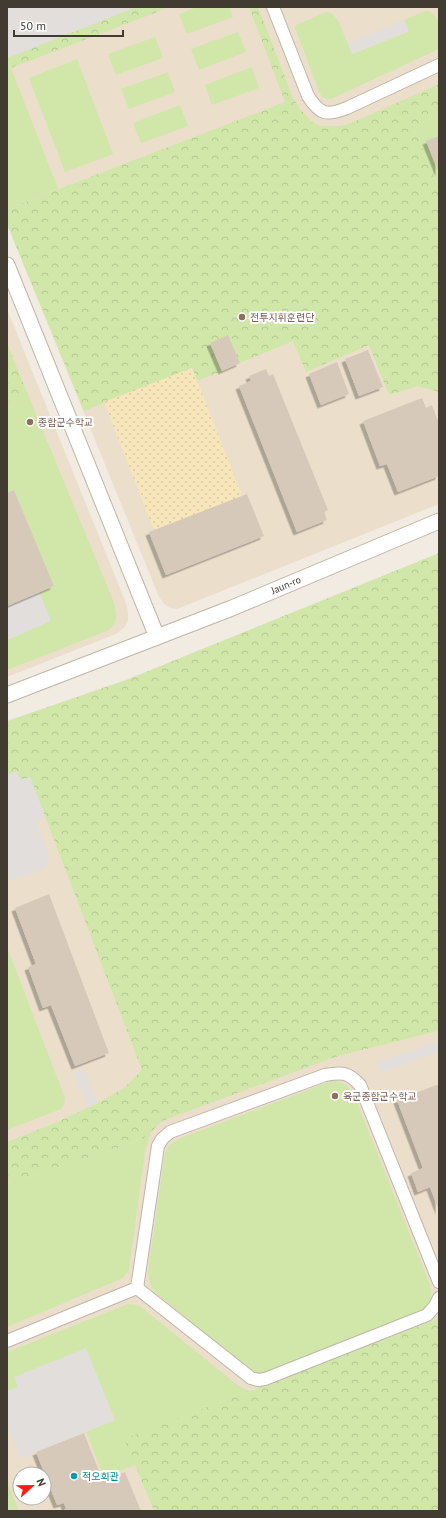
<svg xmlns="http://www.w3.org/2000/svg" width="446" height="1518" viewBox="0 0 446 1518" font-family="'PT Sans','Noto Sans KR',sans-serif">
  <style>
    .education { fill: #ebdfcb; fill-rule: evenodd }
    .grass { fill: #d0e7a9 }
    .forest { fill: url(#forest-crowns) }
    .sand { fill: url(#sand-dots) }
    .parking { fill: #e1dedb }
    .building { fill: #d6c9ba; filter: url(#shadow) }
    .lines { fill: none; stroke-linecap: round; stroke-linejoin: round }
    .minor-casing { stroke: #bfb5a7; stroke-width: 14 }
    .tertiary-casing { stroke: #bfb5a7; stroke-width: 17 }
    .minor { stroke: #fff; stroke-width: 12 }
    .tertiary { stroke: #fff; stroke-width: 15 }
    .education-dot { fill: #8d6e63; stroke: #fff; stroke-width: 1.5 }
    .culture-dot { fill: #0f9aa8; stroke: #fff; stroke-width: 1.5 }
    .labels { text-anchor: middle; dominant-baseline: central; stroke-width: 4; stroke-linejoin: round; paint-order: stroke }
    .education-label { font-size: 10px; fill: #785e54; stroke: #fff; text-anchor: start }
    .street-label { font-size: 10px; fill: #423b32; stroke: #fff }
    .culture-label { font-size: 10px; fill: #0d838f; stroke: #fff; text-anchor: start }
  </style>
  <defs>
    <pattern id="forest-crowns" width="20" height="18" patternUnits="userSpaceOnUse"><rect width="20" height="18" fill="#d0e7a9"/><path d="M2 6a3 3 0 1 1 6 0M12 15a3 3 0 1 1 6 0" fill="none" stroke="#b4c792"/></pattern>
    <pattern id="sand-dots" width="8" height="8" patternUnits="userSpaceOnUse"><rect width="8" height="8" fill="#f8e6bb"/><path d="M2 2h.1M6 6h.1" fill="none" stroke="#d6c6a1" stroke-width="1.8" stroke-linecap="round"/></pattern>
    <filter id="shadow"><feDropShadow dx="-3.5" dy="3.5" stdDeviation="0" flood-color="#0004"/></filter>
  </defs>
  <rect width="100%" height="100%" fill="#f1ebe2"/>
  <g class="education">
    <polygon points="7,7 439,7 439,504 177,609 170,608 164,604 159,597 7,224"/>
    <polygon points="7,309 126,603 128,612 128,620 125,627 116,634 7,677"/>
    <path d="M7,721L46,818L335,1057L439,1031V1318L125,1439L154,1511H7ZM20,1474H44V1498H20Z"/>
  </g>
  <g class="grass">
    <polygon points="197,7 229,7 233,17 187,34 179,14"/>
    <path d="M428,11C443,16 439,37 439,49L331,99L323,98L320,94L295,28L296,25L326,12L331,13L338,20L352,54L408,32L404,20L423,12Z"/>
    <polygon points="238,32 246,52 199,70 191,49"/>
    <polygon points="155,37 163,58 116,75 108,54"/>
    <polygon points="77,59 113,154 65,172 29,78"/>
    <polygon points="7,64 11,68 58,189 7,209"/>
    <polygon points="252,67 259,88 212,105 205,85"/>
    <polygon points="168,72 175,92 129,109 121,89"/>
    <polygon points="180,105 188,126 141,143 133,123"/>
    <polygon points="439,115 439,188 413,126"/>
    <path d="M28,395L113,600C117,613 119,623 107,631L7,670V640L51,621L39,592L54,586L14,490L7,493V411L19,400Z"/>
    <polygon points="7,947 65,1098 64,1104 61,1109 7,1130"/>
    <path d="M332,1081C343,1081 348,1086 354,1095L430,1285C432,1295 432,1303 424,1310L267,1375H255L155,1292L150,1285L148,1272L165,1153L169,1145L181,1138Z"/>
    <polygon points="151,1132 145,1151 129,1270 123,1278 7,1327 7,1184 119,1148 146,1137"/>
    <polygon points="128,1304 140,1306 236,1384 249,1391 125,1439 135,1465 104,1477 86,1432 115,1420 14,1377 18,1387 7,1391 7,1352"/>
    <polygon points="7,1481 19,1511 7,1511"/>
  </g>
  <g class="forest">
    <polygon points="136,7 170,7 11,68 7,64 7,58"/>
    <polygon points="249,7 258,7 293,98 300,109 312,122 320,126 340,126 349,124 439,84 439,115 413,126 439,188 439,392 418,386 389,395 369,345 306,372 293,341 240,363 228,335 210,343 222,371 197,381 192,368 84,411 7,224 7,209 285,102"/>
    <polygon points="7,343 28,395 19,400 7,411"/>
    <polygon points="439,553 439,1031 335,1057 162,1121 146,1137 119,1148 7,1184 7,1142 55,1123 98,1103 124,1088 142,1070 30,777 20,780 17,771 7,775 7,721 126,680"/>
    <polygon points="439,1318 439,1511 154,1511 124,1439"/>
  </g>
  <polygon class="sand" points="192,368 242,496 154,530 104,402"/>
  <g class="parking">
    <polygon points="7,7 136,7 7,58"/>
    <polygon points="404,20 409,31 352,54 348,43"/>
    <polygon points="39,592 51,621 7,640 7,606"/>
    <polygon points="17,771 20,780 30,777 46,818 36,823 49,855 48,863 44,868 11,880 7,869 7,775"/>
    <polygon points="439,1041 439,1051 381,1073 377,1063"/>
    <polygon points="84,1069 98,1103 88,1107 74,1073"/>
    <polygon points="86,1348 115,1420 20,1458 7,1426 7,1391 18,1387 14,1377"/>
  </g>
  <g class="building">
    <polygon points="439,136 439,173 426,141"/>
    <polygon points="228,335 240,363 222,371 210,343"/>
    <polygon points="368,350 383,387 359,396 345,359"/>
    <polygon points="337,362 349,394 321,405 309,374"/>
    <polygon points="266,369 269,376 273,374 328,510 324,512 327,520 297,532 239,386 251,381 249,376"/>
    <polygon points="422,398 426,408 432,405 437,419 439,419 439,476 398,492 387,464 380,466 363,421"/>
    <polygon points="14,490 54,586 7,606 7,493"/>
    <polygon points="247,494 264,536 166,575 149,532"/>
    <polygon points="49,894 109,1053 75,1066 51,1005 43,1008 28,967 36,964 15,908"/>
    <polygon points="439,1084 439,1211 430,1187 418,1192 411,1173 423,1168 397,1100"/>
    <polygon points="84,1433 103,1481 125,1472 141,1511 62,1511 66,1509 64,1503 57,1505 36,1452"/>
  </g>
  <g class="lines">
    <g class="minor-casing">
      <g id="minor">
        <path d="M273,7L308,96C320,115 327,116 347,108L439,65"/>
        <path d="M137,1288L158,1146L162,1139L170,1132L325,1075C342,1072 348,1072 360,1085L439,1282"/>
        <polyline points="137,1288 251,1378 258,1380 265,1379 427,1315 435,1306 439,1298"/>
        <polyline points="7,1341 137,1288"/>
      </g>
    </g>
    <g class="tertiary-casing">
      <g id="tertiary">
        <polyline points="7,265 157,637"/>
        <polyline points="7,695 232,608 439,521"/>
      </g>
    </g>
    <use href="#minor" class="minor"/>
    <use href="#tertiary" class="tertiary"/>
  </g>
  <g class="education-dot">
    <circle cx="242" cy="317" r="4"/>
    <circle cx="30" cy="422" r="4"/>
    <circle cx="335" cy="1096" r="4"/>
  </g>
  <circle class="culture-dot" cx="74" cy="1476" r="4"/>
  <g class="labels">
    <g class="education-label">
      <text x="250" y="317">전투지휘훈련단</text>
      <text x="38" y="422">종합군수학교</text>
      <text x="343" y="1096">육군종합군수학교</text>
    </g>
    <g class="street-label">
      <text transform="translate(286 585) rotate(-23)">Jaun-ro</text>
    </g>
    <g class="culture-label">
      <text x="82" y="1476">적오회관</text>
    </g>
  </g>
  <rect width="446" height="1518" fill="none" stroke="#423b32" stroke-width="16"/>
  <g transform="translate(32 1486) rotate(68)"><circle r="19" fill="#ffffff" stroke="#b3b1ad"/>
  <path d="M0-3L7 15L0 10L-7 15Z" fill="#fd1f0d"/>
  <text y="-6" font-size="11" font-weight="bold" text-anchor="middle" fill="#423b32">N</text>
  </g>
  <path d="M14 30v6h109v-6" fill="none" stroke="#423b32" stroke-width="2"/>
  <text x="20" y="30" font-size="12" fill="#423b32" stroke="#ffffff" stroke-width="3" paint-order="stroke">50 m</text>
</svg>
